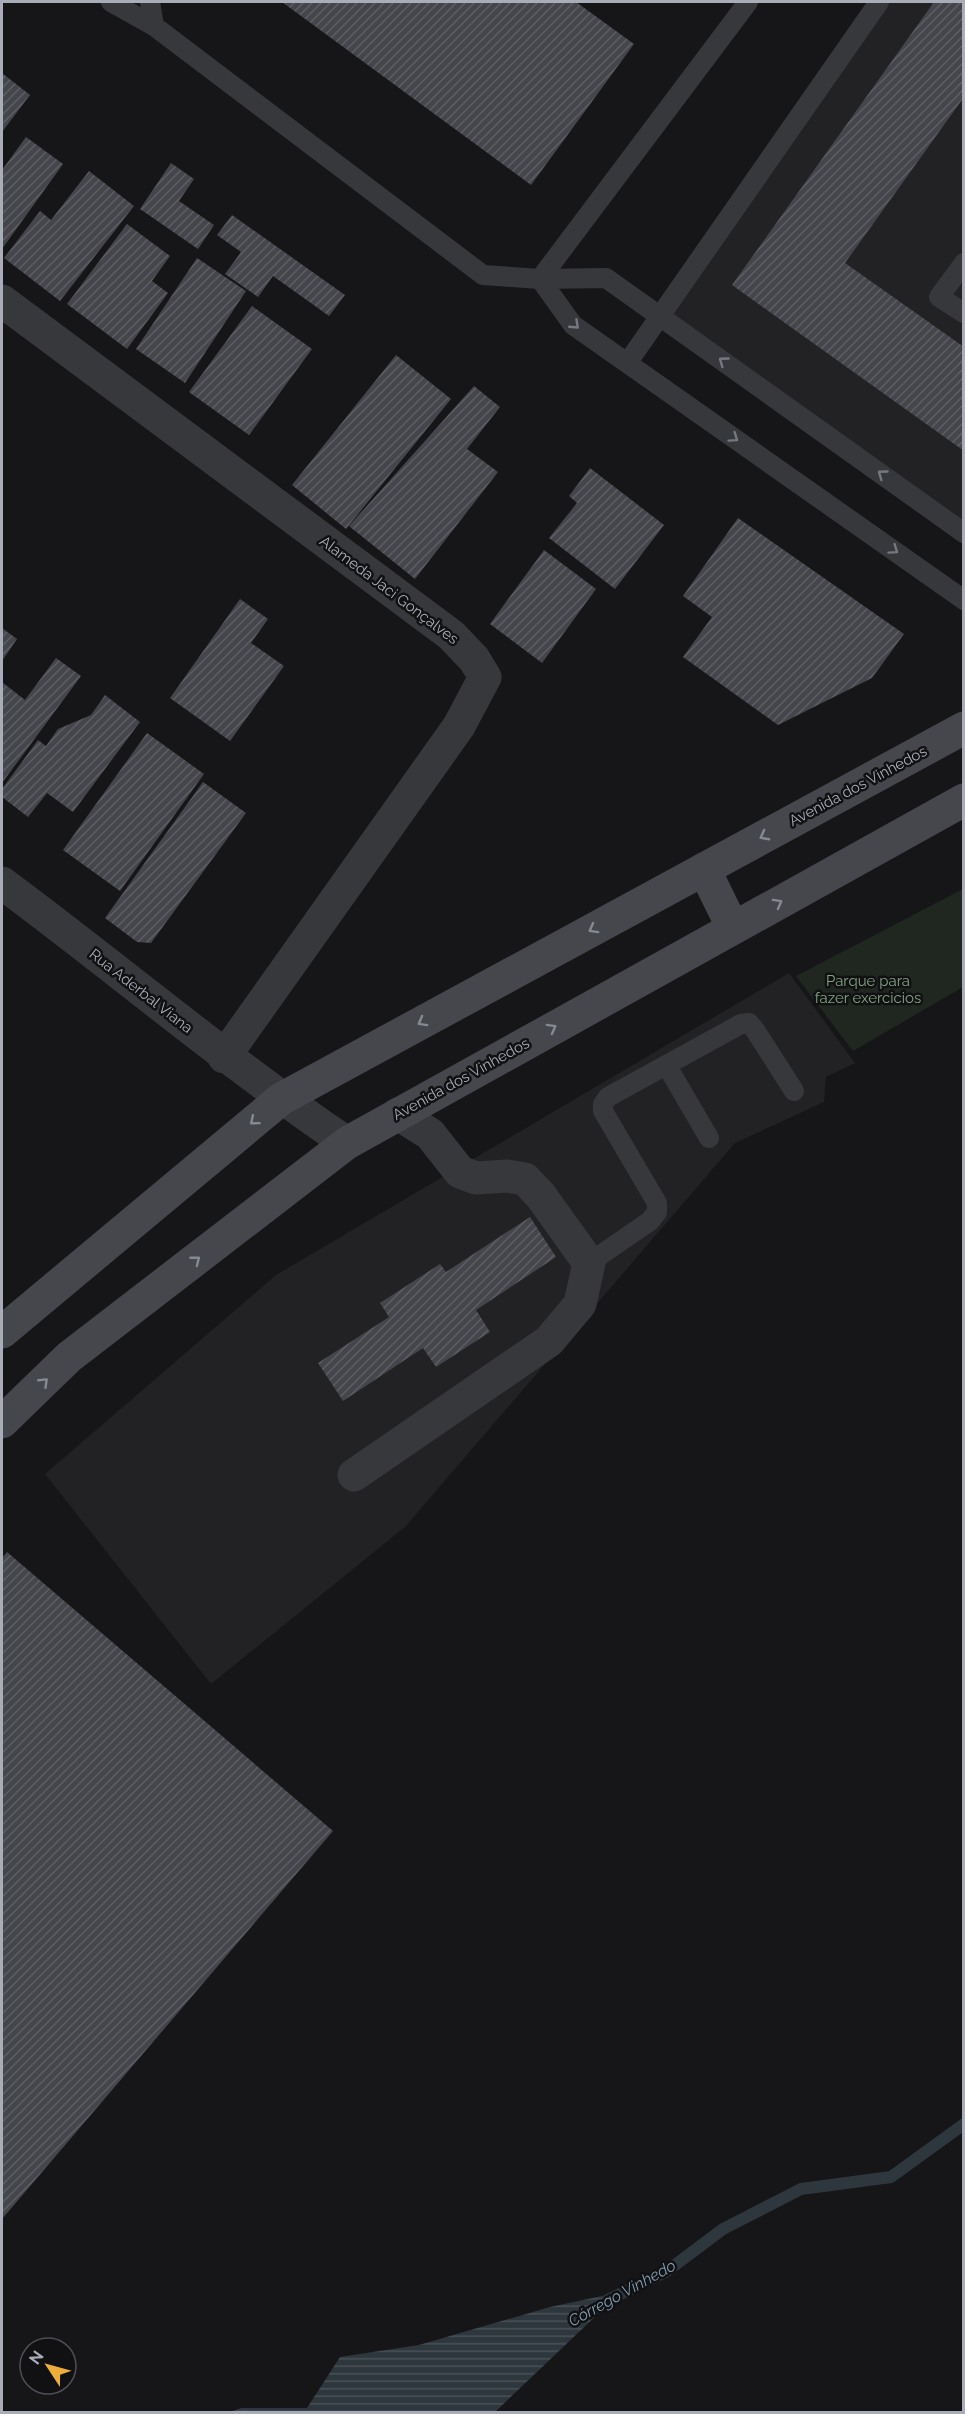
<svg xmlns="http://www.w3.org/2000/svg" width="965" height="2414" viewBox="0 0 965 2414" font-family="Raleway,sans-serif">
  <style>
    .built { fill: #222225 }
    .green { fill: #202721 }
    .water { fill: url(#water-rules) }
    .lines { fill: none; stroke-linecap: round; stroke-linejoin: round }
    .stream { stroke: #2e373d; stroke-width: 12 }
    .building { fill: url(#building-hatch) }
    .service { stroke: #37383c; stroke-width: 20 }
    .minor { stroke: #37383c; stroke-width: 33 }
    .secondary { stroke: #45474c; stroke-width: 33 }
    .oneway { stroke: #757880 }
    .oneway2 { stroke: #858992 }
    .labels { text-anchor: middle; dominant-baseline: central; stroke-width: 5; stroke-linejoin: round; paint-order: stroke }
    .street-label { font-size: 15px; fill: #a8adb7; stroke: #111113 }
    .park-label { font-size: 15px; fill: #80a281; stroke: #111113 }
    .water-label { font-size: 16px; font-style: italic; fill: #809bb1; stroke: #111113 }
  </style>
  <defs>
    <pattern id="water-rules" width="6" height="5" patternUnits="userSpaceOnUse" patternTransform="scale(1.5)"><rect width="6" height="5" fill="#2e373d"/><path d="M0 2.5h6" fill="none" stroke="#495157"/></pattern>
    <pattern id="building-hatch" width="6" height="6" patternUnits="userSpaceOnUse" patternTransform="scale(1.5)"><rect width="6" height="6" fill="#45464b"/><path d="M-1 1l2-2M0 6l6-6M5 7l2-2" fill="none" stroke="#5d5e63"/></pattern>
  </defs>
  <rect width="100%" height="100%" fill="#161618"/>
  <g class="built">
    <polygon points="879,2 963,2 963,533 660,316"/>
    <polygon points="789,973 855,1063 826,1077 824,1102 735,1143 405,1527 211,1684 45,1474 276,1275"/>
  </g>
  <polygon class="green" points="963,889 963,987 853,1051 796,976"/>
  <polygon class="water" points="621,2292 495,2412 230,2412 241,2408 307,2408 340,2357 419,2345 550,2307"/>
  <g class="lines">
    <polyline class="stream" points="608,2300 667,2271 723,2229 801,2189 891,2177 964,2124"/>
  </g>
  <g class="building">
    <polygon points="282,2 576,2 634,44 531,185"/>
    <polygon points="934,2 964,2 964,97 845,263 964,347 964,451 732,285"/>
    <polygon points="2,73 30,95 2,132"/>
    <polygon points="26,137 63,164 2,249 2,170"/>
    <polygon points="171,163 194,179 179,201 214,225 198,249 140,209"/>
    <polygon points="89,171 134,206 60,301 4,258 40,211 51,220"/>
    <polygon points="232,215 345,295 329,316 273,276 258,297 225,274 241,252 217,235"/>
    <polygon points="127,224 170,256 152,281 168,293 127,349 67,304"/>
    <polygon points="197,258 246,291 185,383 136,349"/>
    <polygon points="252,306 312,349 249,435 189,392"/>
    <polygon points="396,355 451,399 346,529 292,485"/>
    <polygon points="474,386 500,407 467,449 498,472 415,579 349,526"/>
    <polygon points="590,468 664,525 615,589 549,538 577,503 569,496"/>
    <polygon points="738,518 904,634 872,678 778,725 683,657 712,617 683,596"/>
    <polygon points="544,550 596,589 542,663 490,624"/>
    <polygon points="240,599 268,619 251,643 284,666 230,741 170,698"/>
    <polygon points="2,628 17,639 2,661"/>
    <polygon points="56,658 81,676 2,783 2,682 25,700"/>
    <polygon points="105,695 140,722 73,812 47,793 28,817 2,797 2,789 38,740 46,746 58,729 91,715"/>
    <polygon points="147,733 204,774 120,891 63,850"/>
    <polygon points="203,782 246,813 151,943 137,942 105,918"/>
    <polygon points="530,1217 556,1257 476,1310 490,1332 436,1367 423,1348 343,1401 318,1363 389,1317 380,1303 440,1264 446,1272"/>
    <polygon points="7,1552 333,1831 2,2219 2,1558"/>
  </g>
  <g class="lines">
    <g class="service">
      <polyline points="111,2 154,26"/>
      <polyline points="150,2 154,26 483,275 540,279 606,278 964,533"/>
      <polyline points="964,263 939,297 964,313"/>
      <polyline points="540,279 573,325 964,600"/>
      <polyline points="540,279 748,2"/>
      <polyline points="628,362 879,2"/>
      <polyline points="667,1066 709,1138"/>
      <polyline points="589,1263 650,1221 657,1212 657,1203 603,1111 603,1104 608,1097 741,1024 749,1023 755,1030 794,1091"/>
    </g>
    <g class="minor">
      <polyline points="2,301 451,635 474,659 485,677 459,726 224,1057"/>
      <path d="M2,883C118,969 227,1062 347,1143"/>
      <polyline points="354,1475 549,1341 580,1304 589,1263 541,1196 525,1179 507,1176 476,1178 460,1172 430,1134 398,1114"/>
    </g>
    <g class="secondary">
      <polyline points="704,869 733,928"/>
      <polyline points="2,1332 281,1099 964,728"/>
      <polyline points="2,1422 69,1357 347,1143 964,800"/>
    </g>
  </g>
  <defs><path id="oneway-chevron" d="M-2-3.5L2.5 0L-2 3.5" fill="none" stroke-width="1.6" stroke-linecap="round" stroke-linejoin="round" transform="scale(1.5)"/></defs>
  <g class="oneway">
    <use href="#oneway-chevron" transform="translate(575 325) rotate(43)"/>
    <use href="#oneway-chevron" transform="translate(723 361) rotate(-144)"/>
    <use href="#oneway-chevron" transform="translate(734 438) rotate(35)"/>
    <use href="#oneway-chevron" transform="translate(882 474) rotate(-144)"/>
    <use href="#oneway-chevron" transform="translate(894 550) rotate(35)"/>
  </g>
  <g class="oneway2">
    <use href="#oneway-chevron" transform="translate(764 836) rotate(152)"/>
    <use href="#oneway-chevron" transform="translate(778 903) rotate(-29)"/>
    <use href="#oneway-chevron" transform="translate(593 929) rotate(151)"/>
    <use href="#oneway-chevron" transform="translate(422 1022) rotate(151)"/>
    <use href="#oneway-chevron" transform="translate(552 1028) rotate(-29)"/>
    <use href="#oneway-chevron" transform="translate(254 1121) rotate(140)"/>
    <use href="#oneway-chevron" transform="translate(196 1260) rotate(-38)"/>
    <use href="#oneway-chevron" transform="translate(44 1382) rotate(-44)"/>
  </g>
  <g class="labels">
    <g class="street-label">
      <text transform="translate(389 590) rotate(37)">Alameda Jaci Gonçalves</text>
      <text transform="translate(858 786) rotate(-28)">Avenida dos Vinhedos</text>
      <text transform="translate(141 991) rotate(38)">Rua Aderbal Viana</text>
      <text transform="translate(461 1079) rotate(-29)">Avenida dos Vinhedos</text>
    </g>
    <g class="park-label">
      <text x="868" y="981">Parque para<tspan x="868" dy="17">fazer exercicios</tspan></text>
    </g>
    <g class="water-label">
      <text transform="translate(622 2293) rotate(-29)">Córrego Vinhedo</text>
    </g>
  </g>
  <rect width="965" height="2414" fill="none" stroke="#a8adb7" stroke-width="6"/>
  <g transform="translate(48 2366) rotate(306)"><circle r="28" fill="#111113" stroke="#4d4f55" stroke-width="1.5"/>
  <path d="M0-4.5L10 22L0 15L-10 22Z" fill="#ecad3a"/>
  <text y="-9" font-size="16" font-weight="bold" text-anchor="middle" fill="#a8adb7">N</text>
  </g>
</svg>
